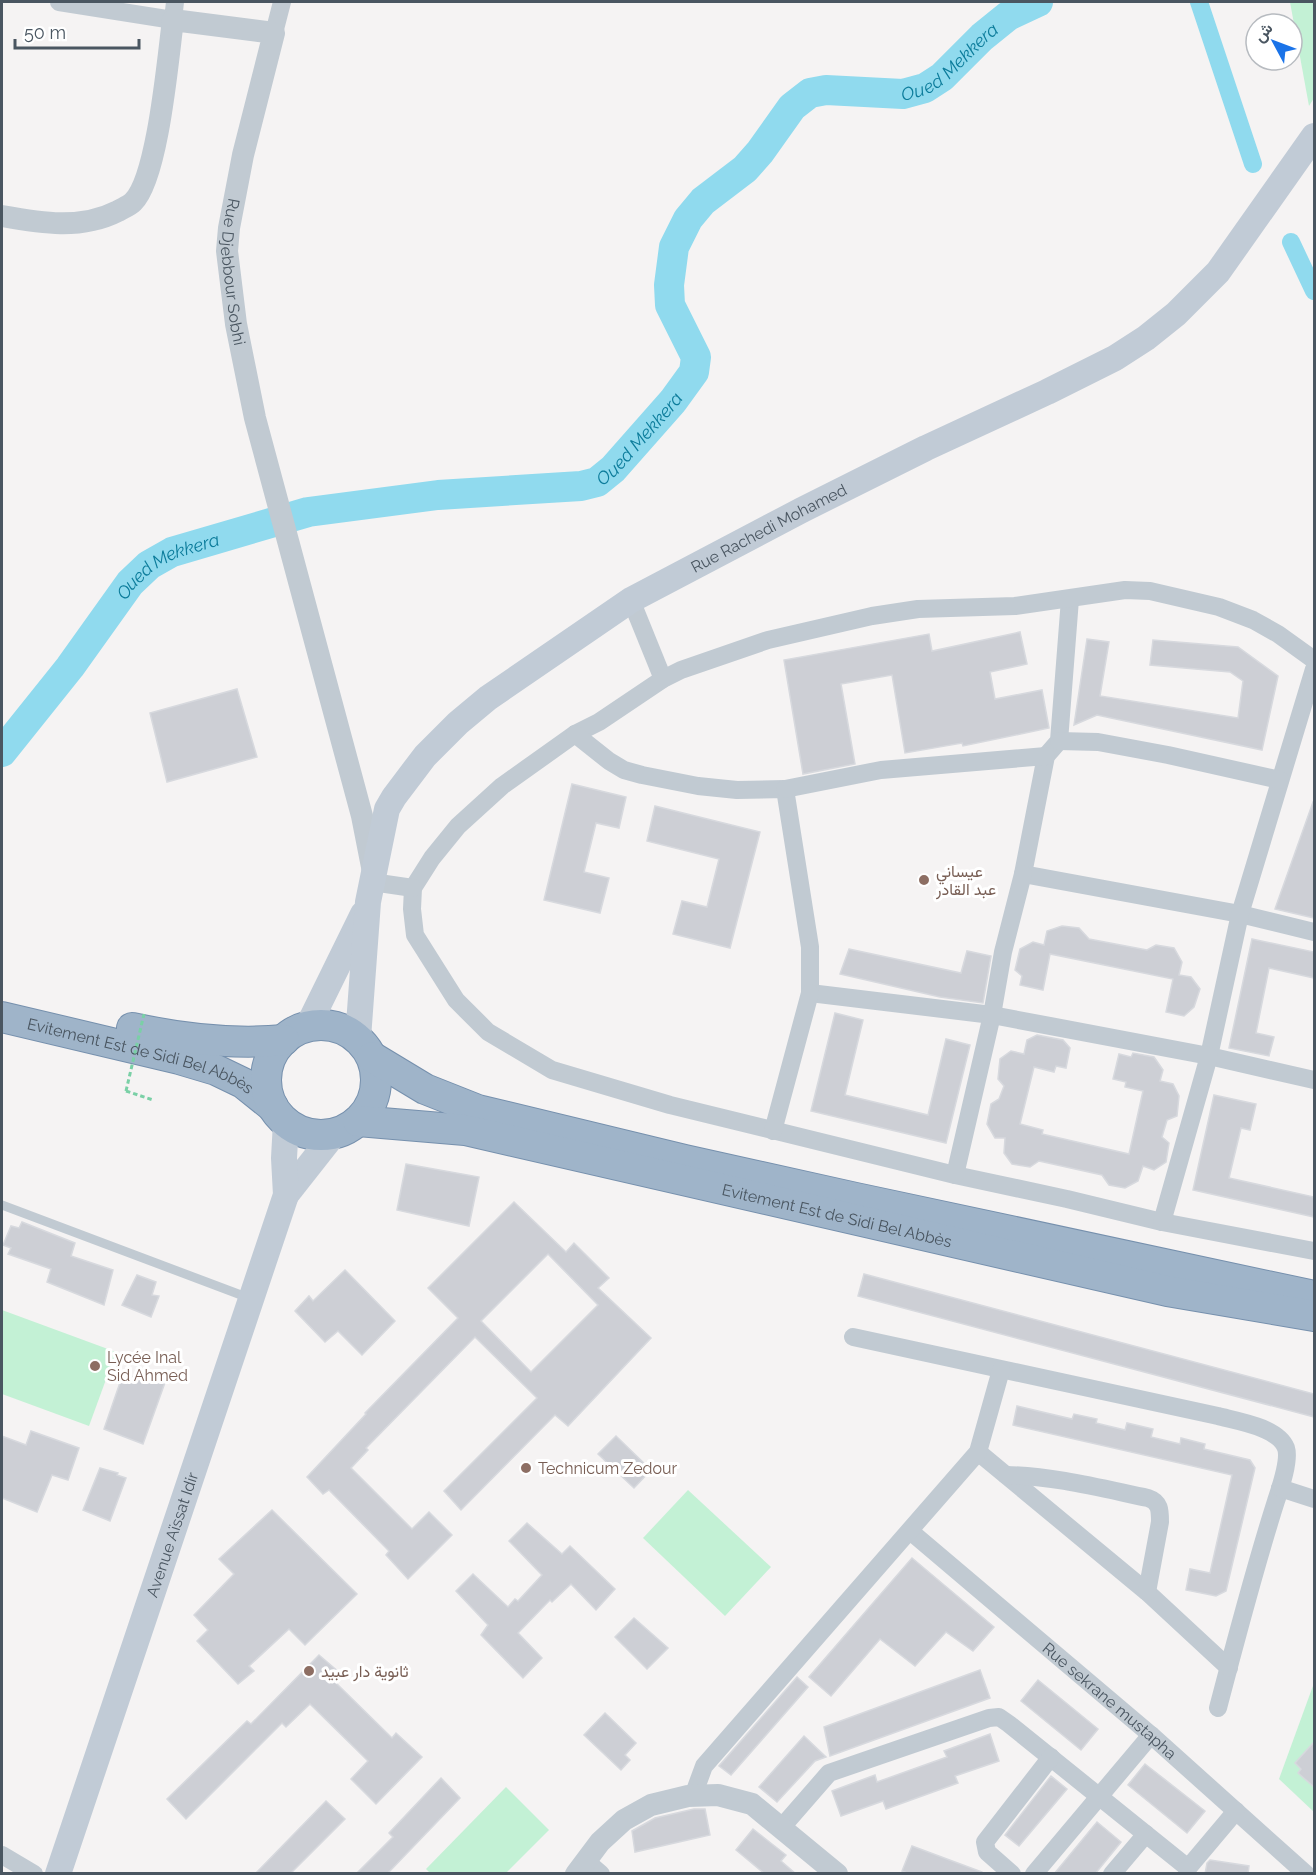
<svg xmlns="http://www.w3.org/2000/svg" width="1316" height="1875" viewBox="0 0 1316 1875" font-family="Raleway,Vazirmatn,sans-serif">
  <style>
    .green { fill: #c3f1d5 }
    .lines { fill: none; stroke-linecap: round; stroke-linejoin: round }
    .canal { stroke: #90daee; stroke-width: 18 }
    .river { stroke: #90daee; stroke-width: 30 }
    .building { fill: #cdcfd5; stroke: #d7d9de; stroke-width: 1.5; fill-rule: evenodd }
    .trunk-casing { stroke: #7690ad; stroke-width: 32 }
    .path { stroke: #7ad0a6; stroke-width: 3; stroke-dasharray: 4.5 3; stroke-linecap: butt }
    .service { stroke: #c1cad2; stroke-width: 9 }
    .minor { stroke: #c1cad2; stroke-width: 18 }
    .tertiary { stroke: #c1cad2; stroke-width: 22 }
    .secondary { stroke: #c1cbd6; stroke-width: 26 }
    .trunk { stroke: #9fb4c9; stroke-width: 30 }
    .path-bridge { stroke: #7ad0a6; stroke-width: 3; stroke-dasharray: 4.5 3; stroke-linecap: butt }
    .education-dot { fill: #8d6e63; stroke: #fff; stroke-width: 2 }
    .labels { text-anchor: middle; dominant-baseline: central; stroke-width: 6; stroke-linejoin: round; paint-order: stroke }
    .street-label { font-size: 16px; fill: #4a5661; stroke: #fff }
    .education-label { font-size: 16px; fill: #785e54; stroke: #fff; text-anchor: start }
    .water-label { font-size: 18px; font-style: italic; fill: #0c7c9b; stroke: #fff }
  </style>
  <rect width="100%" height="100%" fill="#f5f3f3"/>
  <g class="green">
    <polygon points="1290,2 1314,2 1314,98 1309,106"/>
    <polygon points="2,1310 116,1352 89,1426 2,1394"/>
    <polygon points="688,1490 771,1567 725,1616 643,1538"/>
    <polygon points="1314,1683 1314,1812 1279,1779"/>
    <polygon points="506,1787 549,1830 506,1873 430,1873 426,1869"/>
  </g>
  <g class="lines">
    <g class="canal">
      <polyline points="1199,2 1253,164"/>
      <polyline points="1291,242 1314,291"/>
    </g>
    <path class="river" id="s1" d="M2,752L70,667L130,583L149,565L172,552L308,512L438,495L581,486L597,482L613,469L673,401L694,372L696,357L670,305L669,285L674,247L688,219L703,201L745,169L760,152L792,107L810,93L826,90L903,94L925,88L942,77L982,37L1008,16L1038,2"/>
  </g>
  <g class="building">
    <polygon points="1020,632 1027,664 990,672 995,699 1042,690 1049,728 963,746 962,743 905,753 892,675 841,684 855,764 803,774 784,660 929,634 932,651"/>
    <polygon points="1087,639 1109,642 1100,696 1238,718 1243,681 1230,672 1150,665 1153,640 1238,647 1278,676 1262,750 1097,715 1074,725"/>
    <polygon points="237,689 257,757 167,782 150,713"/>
    <polygon points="572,784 626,797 619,828 596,823 584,872 609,878 600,913 544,900"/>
    <polygon points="1313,802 1314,803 1314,918 1275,909"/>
    <polygon points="655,806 760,832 730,948 673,934 682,901 707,907 719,859 647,841"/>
    <polygon points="1062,926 1079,928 1089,939 1147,950 1156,945 1174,948 1182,962 1179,975 1191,977 1200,989 1194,1007 1184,1016 1166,1012 1173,979 1050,954 1043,990 1020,985 1022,976 1015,970 1020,949 1033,942 1044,945 1047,931"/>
    <polygon points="1252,939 1314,952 1314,978 1269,968 1256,1033 1274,1037 1269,1056 1229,1048"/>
    <polygon points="849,949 961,973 967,951 991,956 983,1003 940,997 840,974"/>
    <polygon points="835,1013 863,1020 845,1095 928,1115 946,1039 970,1045 946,1143 811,1111"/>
    <polygon points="1037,1035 1063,1040 1070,1048 1066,1068 1056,1066 1054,1072 1034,1067 1020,1124 1043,1130 1042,1134 1129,1154 1143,1091 1125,1087 1126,1082 1113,1079 1119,1054 1131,1057 1133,1053 1154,1057 1163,1070 1160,1081 1173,1084 1179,1096 1177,1116 1167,1120 1162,1137 1169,1143 1166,1162 1154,1170 1143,1166 1138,1181 1125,1188 1109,1185 1102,1175 1039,1161 1030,1167 1012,1164 1004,1153 1005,1138 995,1138 987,1124 991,1104 999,1099 1004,1086 998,1079 1000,1059 1011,1051 1024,1054 1027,1040"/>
    <polygon points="1214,1095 1256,1104 1250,1130 1241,1128 1229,1178 1314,1197 1314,1217 1193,1190"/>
    <polygon points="406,1164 479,1177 469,1226 397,1210"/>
    <path d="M514,1202L566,1252L574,1243L609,1278L598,1288L651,1338L568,1426L555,1415L461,1510L444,1491L537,1398L475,1337L366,1448L368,1450L351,1468L412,1529L429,1512L452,1535L408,1579L386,1555L389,1551L329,1490L323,1494L307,1477L366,1414L365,1413L458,1318L428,1288ZM548,1254L598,1305L531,1372L481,1321Z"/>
    <polygon points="22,1222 75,1243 71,1256 113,1270 104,1305 47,1282 51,1269 8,1254 11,1248 3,1245 11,1226 19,1228"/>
    <polygon points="345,1270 395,1321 362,1355 338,1331 325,1342 295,1311 309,1296 313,1301"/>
    <polygon points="864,1274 1314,1394 1314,1417 858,1296"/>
    <polygon points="137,1275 156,1282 152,1295 159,1296 151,1317 122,1305"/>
    <polygon points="148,1371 167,1377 143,1444 104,1429 123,1374 144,1380"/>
    <polygon points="1017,1406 1072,1419 1074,1414 1097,1419 1096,1423 1125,1430 1127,1423 1153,1429 1151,1437 1180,1444 1181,1438 1205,1444 1204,1449 1250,1460 1255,1468 1226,1591 1216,1596 1186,1590 1190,1569 1210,1573 1232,1475 1013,1425"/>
    <polygon points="31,1431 79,1448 68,1480 52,1475 37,1512 2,1498 2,1436 26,1445"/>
    <polygon points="616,1436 651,1470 634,1488 598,1454"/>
    <polygon points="100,1468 118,1473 117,1475 126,1478 110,1521 83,1510"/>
    <polygon points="272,1510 357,1594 305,1645 289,1629 249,1666 254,1671 238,1684 197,1641 208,1630 194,1615 234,1574 219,1559"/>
    <polygon points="527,1523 562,1554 570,1546 615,1589 596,1610 571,1584 552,1602 550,1600 518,1633 542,1658 523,1678 481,1635 488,1625 456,1591 473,1574 508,1607 515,1599 518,1601 542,1575 509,1541"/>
    <polygon points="912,1558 994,1627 973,1651 946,1632 915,1666 880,1639 831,1696 809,1677"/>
    <polygon points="634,1618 668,1648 647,1669 615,1637"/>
    <polygon points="319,1655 340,1673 333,1680 392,1738 396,1733 422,1757 376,1804 351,1779 368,1761 310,1704 286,1727 282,1723 186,1819 167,1799 247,1721 251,1724"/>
    <polygon points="980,1670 990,1698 830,1756 824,1727"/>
    <polygon points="797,1677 808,1687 731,1775 719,1766"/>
    <polygon points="1038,1680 1098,1729 1081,1750 1021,1701"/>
    <polygon points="605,1713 636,1743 625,1755 630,1760 621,1770 584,1735"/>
    <polygon points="990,1734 999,1761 955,1776 958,1783 886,1809 883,1801 841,1816 832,1791 875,1775 877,1782 947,1757 944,1751"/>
    <polygon points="804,1736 826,1757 815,1761 777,1802 759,1787"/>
    <polygon points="1314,1742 1314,1787 1298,1773 1301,1769 1295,1763"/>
    <polygon points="1145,1764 1205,1811 1187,1833 1128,1785"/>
    <polygon points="1051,1776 1067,1789 1019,1846 1005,1835"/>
    <polygon points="441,1778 460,1798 387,1874 356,1874 393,1837 389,1833"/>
    <polygon points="326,1801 345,1819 290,1874 255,1874"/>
    <polygon points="694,1809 705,1809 710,1835 635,1852 632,1831 655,1818"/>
    <polygon points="1097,1822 1121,1842 1095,1874 1054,1874"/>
    <polygon points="753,1829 786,1855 781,1861 796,1874 765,1874 736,1850"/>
    <polygon points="912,1846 982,1872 982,1874 909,1874 902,1871"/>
    <polygon points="1210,1860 1249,1866 1248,1874 1205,1874 1207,1863"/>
  </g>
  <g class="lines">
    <g class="trunk-casing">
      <g id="trunk">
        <path id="s6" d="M2,1017L179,1059L216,1070L243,1083L273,1107"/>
        <circle cx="321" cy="1080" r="55"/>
        <path d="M132,1028C183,1039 232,1045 284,1040"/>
        <polyline points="372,1057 425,1089 478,1110 685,1160 856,1198 1314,1296"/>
        <path id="s7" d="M358,1121L465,1130L1167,1291L1314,1316"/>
      </g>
    </g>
    <polyline class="path" points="126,1091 153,1100"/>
    <polyline class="service" points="2,1205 249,1298"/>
    <g class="minor">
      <polyline points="59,2 173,20 175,2"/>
      <polyline points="274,33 282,2"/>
      <polyline points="1070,599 1059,741 1046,756 1023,874 1240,914 1314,932"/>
      <polyline points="631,600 663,679"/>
      <polyline points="1314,660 1278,634 1253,620 1219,607 1150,591 1125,590 1015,606 918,609 872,616 768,640 681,670 663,679 599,722 575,734 502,786 458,826 432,858 413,888 412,909 415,935 456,1000 488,1032 552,1070 670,1105 955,1175 1067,1199 1162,1222 1314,1251"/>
      <polyline points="1314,669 1240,914 1209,1056 1314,1080"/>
      <polyline points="575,734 609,761 624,770 642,775 698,786 737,790 785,789 810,947 810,993 992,1015 1209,1056 1162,1222"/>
      <polyline points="1059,741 1098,742 1168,755 1280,780"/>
      <polyline points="785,789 881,770 1046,756"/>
      <polyline points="372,882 413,888"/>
      <polyline points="773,1131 810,993"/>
      <polyline points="955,1175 992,1015 1003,952 1023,874"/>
      <path d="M853,1337L1218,1416C1237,1421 1278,1427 1286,1448C1290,1460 1280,1489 1276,1501C1254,1570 1236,1639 1218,1708"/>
      <polyline points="978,1452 1147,1592 1229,1668"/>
      <path d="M1006,1475C1054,1476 1100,1488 1148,1498C1160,1502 1160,1510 1160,1522L1147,1592"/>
      <polyline points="1280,1488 1314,1499"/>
      <path id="s2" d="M910,1531L1151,1735L1306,1874"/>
      <polyline points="693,1796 704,1766 978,1452 1001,1370"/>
      <polyline points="782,1827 829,1773 989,1718 999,1717 1009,1724 1188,1868"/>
      <polyline points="2,1855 34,1874"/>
      <polyline points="586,1861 601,1874"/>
      <polyline points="1012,1874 987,1852 985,1842 1051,1757"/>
      <polyline points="1034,1874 1151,1735"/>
      <polyline points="1112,1874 1146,1834"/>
      <polyline points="1187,1874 1188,1868 1236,1811"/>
    </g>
    <g class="tertiary">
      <path id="s3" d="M2,216C41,223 81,230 118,211C123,208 129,206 133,202C158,178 168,57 173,20L274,33L243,155L229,228L227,251L236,324L255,418L362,816L373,872"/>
      <polyline points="576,1874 600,1842 624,1820 651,1805 688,1796 718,1795 752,1804 837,1874"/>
    </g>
    <g class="secondary">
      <polyline points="308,1026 363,914"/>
      <path id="s4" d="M358,1038L368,902L387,809L394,797L425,756L458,723L488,698L631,600L802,510L926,448L1047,392L1115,358L1146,338L1176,314L1218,272L1314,136"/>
      <polyline points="286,1195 334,1134"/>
      <path id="s5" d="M58,1874L286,1195L284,1158L286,1122"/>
    </g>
    <use href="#trunk" class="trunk"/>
    <polyline class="path-bridge" points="126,1091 144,1014"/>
  </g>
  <g class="education-dot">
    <circle cx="924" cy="880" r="6"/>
    <circle cx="95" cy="1366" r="6"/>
    <circle cx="526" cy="1468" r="6"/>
    <circle cx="309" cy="1671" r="6"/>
  </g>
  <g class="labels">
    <g class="street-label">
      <text stroke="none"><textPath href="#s3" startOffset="670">Rue Djebbour Sobhi</textPath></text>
      <text stroke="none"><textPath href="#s4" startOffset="711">Rue Rachedi Mohamed</textPath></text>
      <text stroke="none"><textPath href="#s6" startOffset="144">Evitement Est de Sidi Bel Abbès</textPath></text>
      <text stroke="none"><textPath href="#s7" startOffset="489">Evitement Est de Sidi Bel Abbès</textPath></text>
      <text stroke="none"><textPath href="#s5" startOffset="358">Avenue Aïssat Idir</textPath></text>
      <text stroke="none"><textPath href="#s2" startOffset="262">Rue sekrane mustapha</textPath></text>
    </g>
    <g class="education-label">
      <text x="936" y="871">عيساني<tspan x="936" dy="18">عبد القادر</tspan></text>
      <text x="107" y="1357">Lycée Inal<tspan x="107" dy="18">Sid Ahmed</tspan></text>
      <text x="538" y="1468">Technicum Zedour</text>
      <text x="321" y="1671">ثانوية دار عبيد</text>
    </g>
    <g class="water-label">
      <text stroke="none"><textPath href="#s1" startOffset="1335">Oued Mekkera</textPath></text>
      <text stroke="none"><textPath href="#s1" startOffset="758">Oued Mekkera</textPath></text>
      <text stroke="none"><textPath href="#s1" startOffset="254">Oued Mekkera</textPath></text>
    </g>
  </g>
  <rect width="1316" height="1875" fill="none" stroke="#4a5661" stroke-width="6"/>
  <g transform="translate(1274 42) rotate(311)"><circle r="28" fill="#ffffff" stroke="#b7bbc0" stroke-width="1.5"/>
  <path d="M0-4.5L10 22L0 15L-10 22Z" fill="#1a73e8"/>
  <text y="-9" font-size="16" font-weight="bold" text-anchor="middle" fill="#4a5661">ش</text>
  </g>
  <path d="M15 39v9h124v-9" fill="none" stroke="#4a5661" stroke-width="3"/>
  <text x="24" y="39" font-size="18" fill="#4a5661" stroke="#ffffff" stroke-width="4.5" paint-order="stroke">50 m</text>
</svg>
